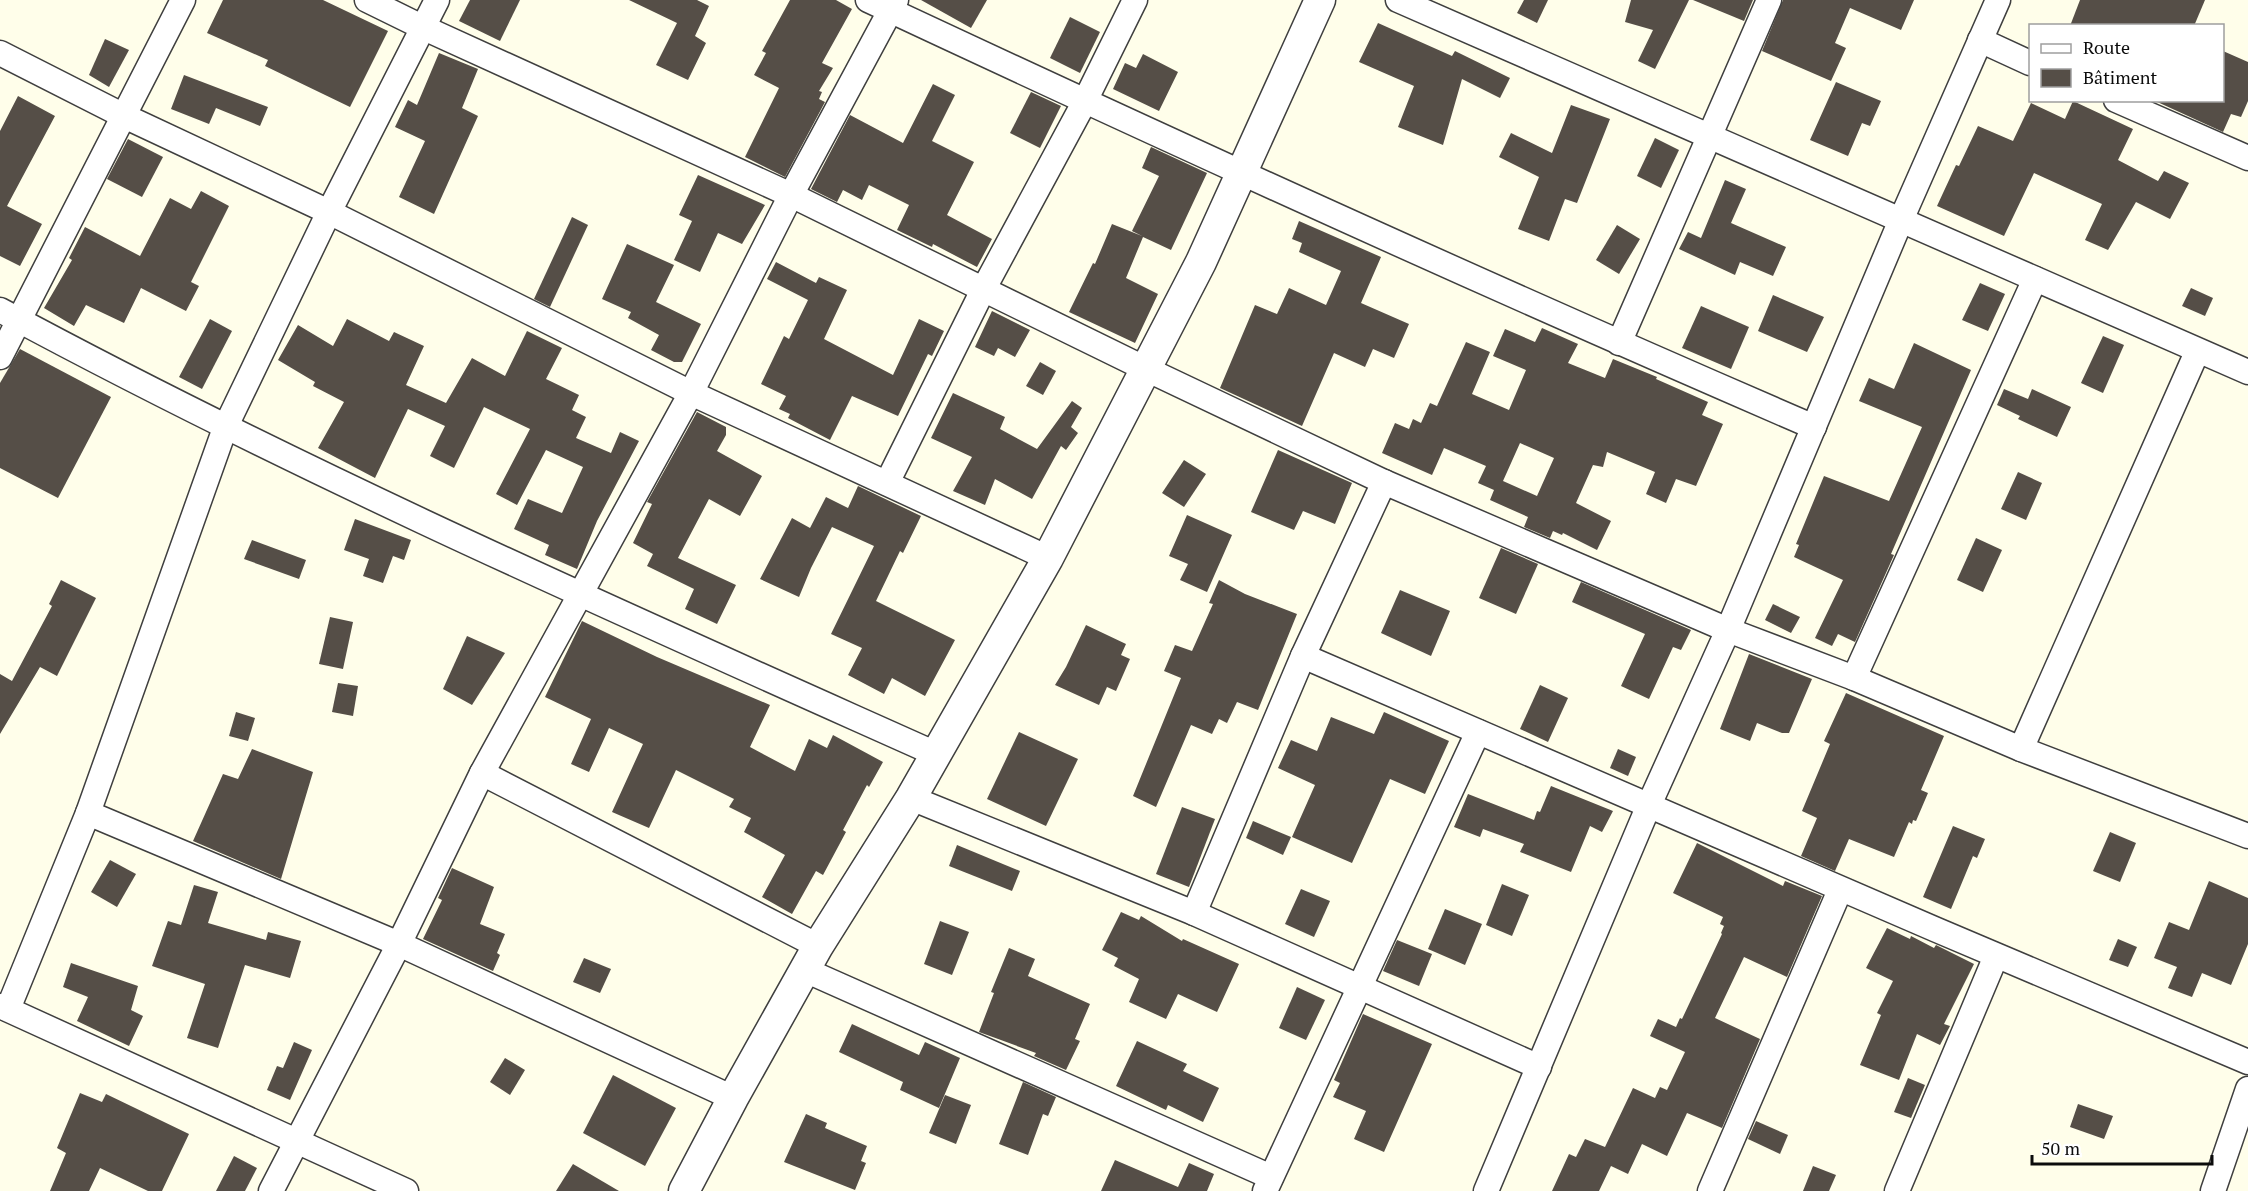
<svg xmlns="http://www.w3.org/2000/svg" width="2248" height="1191" viewBox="0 0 2248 1191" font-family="'PT Serif',serif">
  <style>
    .building { fill: #554e47; fill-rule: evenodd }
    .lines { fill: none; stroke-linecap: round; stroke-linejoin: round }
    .minor-casing { stroke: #3f3f3f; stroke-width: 27 }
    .tertiary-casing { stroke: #3f3f3f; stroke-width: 33 }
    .minor { stroke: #fff; stroke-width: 24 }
    .tertiary { stroke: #fff; stroke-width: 30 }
  </style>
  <rect width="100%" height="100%" fill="#fffeea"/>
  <g class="building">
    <polygon points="223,0 323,0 388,31 350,107 265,66 268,60 207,33"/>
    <polygon points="470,0 520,0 500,41 459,21"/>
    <polygon points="629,0 697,0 709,6 695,36 706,43 688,80 656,65 677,23"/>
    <polygon points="790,0 836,0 852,9 822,63 833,68 819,91 822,92 819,99 825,102 785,177 745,157 779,88 754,75 766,53 762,51"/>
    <polygon points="921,0 987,0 971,28"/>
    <polygon points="1524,0 1548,0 1537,23 1517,13"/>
    <polygon points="1631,0 1689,0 1655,69 1638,61 1653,30 1625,22"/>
    <polygon points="1693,0 1753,0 1744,21"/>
    <polygon points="1783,0 1914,0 1901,30 1850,8 1835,43 1846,48 1831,81 1762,51"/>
    <polygon points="2080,0 2205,0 2194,26 2070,26"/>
    <polygon points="1070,17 1100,32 1080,73 1050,58"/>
    <polygon points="1378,23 1452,56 1455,51 1510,78 1500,98 1462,79 1443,145 1398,127 1414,86 1359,62"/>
    <polygon points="105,39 129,50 109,87 89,75"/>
    <polygon points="2223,51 2248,62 2248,101 2241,117 2231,114 2223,132 2153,100 2223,100"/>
    <polygon points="439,53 478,69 462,108 478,116 434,214 399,197 425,141 395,127 408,100 417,105"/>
    <polygon points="1143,54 1178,72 1159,111 1113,89 1125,63 1136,68"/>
    <polygon points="184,75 268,107 260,126 216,108 209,124 171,109"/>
    <polygon points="1836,82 1881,101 1870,126 1862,123 1848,156 1810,140"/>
    <polygon points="933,84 955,95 932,141 974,162 947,215 992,239 977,267 933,244 932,247 897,230 909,205 869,185 862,200 843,190 837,202 811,189 850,115 903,143"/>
    <polygon points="1031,92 1061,106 1040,148 1010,133"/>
    <polygon points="18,96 55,116 7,206 42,224 20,266 0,256 0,131"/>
    <polygon points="2073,101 2133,129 2118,160 2158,181 2164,171 2189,183 2170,219 2136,202 2108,250 2085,240 2102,204 2034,173 2004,236 1937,206 1956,165 1959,166 1978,126 2013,141 2031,103 2065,119"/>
    <polygon points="1571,105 1610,119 1577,203 1565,199 1549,241 1518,229 1539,177 1499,157 1511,133 1552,153"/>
    <polygon points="1655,138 1679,150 1661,188 1637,176"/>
    <polygon points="128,139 163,157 142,197 107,179"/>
    <polygon points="1151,147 1207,173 1171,250 1143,237 1126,278 1158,294 1135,343 1069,312 1093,263 1095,264 1112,224 1142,236 1132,231 1159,176 1142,168"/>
    <polygon points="698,175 765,205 742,244 718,233 700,272 674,260 692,221 679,215"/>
    <polygon points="1725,180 1746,189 1731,223 1786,247 1773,276 1740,262 1735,275 1679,249 1688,232 1701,238"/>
    <polygon points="201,191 229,206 191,282 199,286 186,311 141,288 124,323 86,305 74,326 44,308 72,260 69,258 85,227 140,256 170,198 191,209"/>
    <polygon points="572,217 588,225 550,307 534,299"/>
    <polygon points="1299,221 1381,257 1361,303 1409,324 1394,358 1373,349 1365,367 1334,353 1302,426 1220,388 1255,305 1277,314 1289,288 1326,305 1341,271 1299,252 1302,243 1292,239"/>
    <polygon points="1617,225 1640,239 1619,274 1596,260"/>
    <polygon points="627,244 674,265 656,302 701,324 682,362 674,362 651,350 659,335 628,318 631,312 602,299"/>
    <polygon points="776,262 816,283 819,277 847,290 824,339 893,375 919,319 944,331 932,356 928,354 898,416 852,396 830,440 788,418 790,414 779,409 786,396 761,384 784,336 789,339 808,300 767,279"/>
    <polygon points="1980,283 2005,294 1988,331 1962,320"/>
    <polygon points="2191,288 2213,298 2205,316 2182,306"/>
    <polygon points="1773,295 1824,317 1807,352 1758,331"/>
    <polygon points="1701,306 1749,327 1731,369 1682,348"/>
    <polygon points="992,311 1030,330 1015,357 998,348 994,356 975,347"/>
    <polygon points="210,319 232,331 202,389 179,377"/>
    <polygon points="347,319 389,341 394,332 424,346 406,385 446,403 472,358 505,376 527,331 562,348 546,379 579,395 572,410 586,417 576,438 611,453 620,432 639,441 597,521 577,569 545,555 549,545 514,529 528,499 562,513 583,467 546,450 517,505 496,494 530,429 484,407 454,468 430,456 445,426 408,409 375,478 318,448 344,402 313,386 315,382 278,360 298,325 333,346"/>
    <path d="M1542,328L1578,344L1568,363L1605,378L1613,359L1657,377L1656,379L1708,402L1702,415L1723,424L1696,486L1676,479L1666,503L1646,494L1655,472L1607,452L1603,467L1593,465L1576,503L1611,521L1597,550L1563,533L1562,535L1553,531L1550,538L1524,527L1528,517L1490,500L1494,490L1478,483L1486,466L1444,448L1432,475L1382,453L1395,423L1409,429L1413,419L1421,423L1430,403L1437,406L1466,342L1490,352L1472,394L1509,410L1526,370L1493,356L1505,329L1535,342ZM1520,443L1554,458L1537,496L1503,481Z"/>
    <polygon points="2103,336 2124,345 2103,393 2081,383"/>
    <polygon points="1914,343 1971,370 1891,554 1894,555 1855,642 1838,634 1832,646 1815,638 1843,580 1794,557 1799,545 1796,544 1824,476 1889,501 1922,427 1859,401 1869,378 1894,389"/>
    <polygon points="20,349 111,397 58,498 0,468 0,383"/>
    <polygon points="1040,362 1056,371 1043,395 1026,386"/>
    <polygon points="2004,389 2028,399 2032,389 2071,407 2057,437 2018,419 2020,416 1997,405"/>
    <polygon points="953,393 1005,417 1000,429 1037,449 1072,401 1082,408 1071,427 1078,433 1066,450 1061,446 1032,499 995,479 985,505 953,491 972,457 931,438"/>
    <polygon points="697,412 726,427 726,435 717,451 762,476 740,516 709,499 678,558 736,585 717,624 685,609 694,589 647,566 653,554 633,543 652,504 647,502"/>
    <polygon points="1278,450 1352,483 1335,524 1303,511 1294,530 1251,512"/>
    <polygon points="1184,460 1206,474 1184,507 1162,493"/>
    <polygon points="2018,472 2042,483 2026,520 2001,509"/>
    <polygon points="858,486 921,516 903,553 900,551 876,601 955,640 925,696 892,678 884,694 848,675 862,648 831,634 874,546 832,527 811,568 799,597 760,579 792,518 810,528 826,497 848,508"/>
    <polygon points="1187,515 1232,535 1207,592 1180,580 1188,564 1169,556"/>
    <polygon points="355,519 411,540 404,560 393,556 383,583 363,576 369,559 344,550"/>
    <polygon points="1976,538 2002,550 1983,592 1957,580"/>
    <polygon points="252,540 306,560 299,579 244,559"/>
    <polygon points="1501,548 1538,564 1516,614 1479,598"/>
    <polygon points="61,580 96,598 57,676 40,667 0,734 0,674 12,681 52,606 49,604"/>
    <polygon points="1219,580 1245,594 1297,614 1258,710 1237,702 1227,723 1219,719 1212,734 1191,725 1156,807 1133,796 1181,678 1164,671 1175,645 1192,651 1213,604 1209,603"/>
    <polygon points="1581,582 1691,630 1681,650 1673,647 1649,699 1621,686 1645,634 1572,602"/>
    <polygon points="1400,590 1450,611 1431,656 1381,633"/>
    <polygon points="1773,604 1800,617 1791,633 1765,620"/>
    <polygon points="330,617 353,622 343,669 319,664"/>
    <polygon points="582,621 657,657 770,705 750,747 795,771 809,739 827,748 833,735 883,762 869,787 867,785 843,830 846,832 823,875 816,871 792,914 762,897 785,855 744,832 751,818 729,807 734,799 676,770 649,828 612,812 643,744 609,728 589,772 571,764 591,719 545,697"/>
    <polygon points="1086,625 1126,644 1121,655 1130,659 1116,691 1107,687 1099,705 1055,685 1066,667"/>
    <polygon points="467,636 505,653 472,705 443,689"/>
    <polygon points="1749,654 1812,679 1789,733 1782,733 1757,723 1750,741 1720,729"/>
    <polygon points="338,683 358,686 353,716 332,712"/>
    <polygon points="1540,685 1568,698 1548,742 1520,729"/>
    <polygon points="1846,693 1944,736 1921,790 1928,793 1916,821 1913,820 1912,824 1909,822 1894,857 1849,839 1835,871 1801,856 1817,818 1802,811 1830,744 1824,741"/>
    <polygon points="236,712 255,718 248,741 229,736"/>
    <polygon points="1384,712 1449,741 1425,794 1390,779 1352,863 1292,837 1315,785 1278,768 1291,740 1317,751 1331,717 1374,734"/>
    <polygon points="1019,732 1078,759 1046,826 987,799"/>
    <polygon points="252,749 313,772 281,879 193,841 223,774 238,779"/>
    <polygon points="1618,749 1636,757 1628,776 1610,768"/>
    <polygon points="1551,786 1613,811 1602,832 1590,826 1571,872 1520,852 1524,844 1483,829 1480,837 1454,827 1468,794 1534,820 1537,811 1540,812"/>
    <polygon points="1182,807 1215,819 1189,887 1156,874"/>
    <polygon points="1253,821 1291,837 1283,855 1246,838"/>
    <polygon points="1953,826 1985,839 1977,858 1973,856 1951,909 1923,897"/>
    <polygon points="2110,832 2136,843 2120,882 2093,871"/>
    <polygon points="1697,843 1783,886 1785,881 1822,896 1787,977 1744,957 1715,1018 1760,1039 1722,1128 1687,1113 1667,1156 1642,1144 1628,1174 1611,1166 1599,1191 1552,1191 1569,1154 1576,1157 1585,1139 1605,1147 1633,1088 1655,1098 1660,1087 1667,1090 1685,1052 1650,1036 1658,1019 1676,1027 1680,1018 1682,1019 1722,934 1721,933 1724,926 1720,924 1723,917 1673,893"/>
    <polygon points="957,845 1020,871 1012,891 949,866"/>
    <polygon points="110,860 136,874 117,907 91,892"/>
    <polygon points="452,868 494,887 480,924 505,934 497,953 500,955 493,971 423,939 442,900 438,898"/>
    <polygon points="2209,881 2248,898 2248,944 2231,985 2202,973 2192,997 2168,988 2177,967 2154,958 2169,922 2189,930"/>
    <polygon points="1502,884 1529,895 1512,936 1486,925"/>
    <polygon points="194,885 218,892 208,923 266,940 268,932 301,941 290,978 245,965 218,1048 187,1038 205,984 152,966 168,921 181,925"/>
    <polygon points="1301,889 1330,901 1314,937 1285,924"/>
    <polygon points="1445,909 1482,924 1465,965 1428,949"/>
    <polygon points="1121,912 1139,920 1141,916 1182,941 1183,939 1239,964 1217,1012 1178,994 1166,1019 1129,1002 1139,979 1114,966 1118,958 1102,950"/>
    <polygon points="940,921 969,932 952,975 924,964"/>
    <polygon points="1887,928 1910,939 1911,936 1934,948 1936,945 1974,964 1944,1024 1950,1026 1940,1045 1917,1034 1899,1080 1860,1065 1881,1015 1877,1013 1893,981 1866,968"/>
    <polygon points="2118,939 2137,947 2128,967 2109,960"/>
    <polygon points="1397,940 1432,954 1419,986 1383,971"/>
    <polygon points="1009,948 1035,959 1028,976 1090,1004 1075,1039 1080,1041 1066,1070 1034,1056 1036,1053 979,1032 994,993 991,992"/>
    <polygon points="584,958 611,969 600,993 573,982"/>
    <polygon points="71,963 138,986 131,1010 143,1016 129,1046 77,1021 88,997 63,987"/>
    <polygon points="1297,987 1325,1000 1306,1040 1279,1028"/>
    <polygon points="1363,1014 1432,1044 1384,1152 1354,1139 1366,1111 1333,1097 1340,1083 1334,1080"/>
    <polygon points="852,1024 919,1055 925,1042 960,1058 939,1108 900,1090 903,1082 839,1052"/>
    <polygon points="1137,1041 1187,1064 1183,1071 1219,1088 1203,1122 1168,1105 1166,1110 1116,1086"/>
    <polygon points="294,1042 312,1050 290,1100 267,1090 277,1066 283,1068"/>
    <polygon points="505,1058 525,1070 510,1095 490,1082"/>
    <polygon points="613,1075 676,1108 645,1166 583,1133"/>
    <polygon points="1908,1078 1925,1085 1911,1118 1894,1112"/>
    <polygon points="1023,1082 1056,1097 1048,1116 1043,1114 1028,1155 999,1144"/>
    <polygon points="80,1093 102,1102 106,1094 189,1134 162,1191 148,1191 100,1168 89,1191 50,1191 66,1153 57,1148"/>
    <polygon points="945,1095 971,1105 956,1144 929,1133"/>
    <polygon points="2078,1104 2113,1116 2104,1139 2070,1127"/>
    <polygon points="806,1114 827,1123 825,1128 867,1146 861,1161 866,1163 855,1190 784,1162"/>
    <polygon points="1756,1121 1788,1135 1780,1154 1748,1139"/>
    <polygon points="234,1156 257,1168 245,1191 216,1191"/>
    <polygon points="1115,1160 1178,1187 1189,1163 1214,1174 1207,1191 1101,1191"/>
    <polygon points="573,1164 619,1191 556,1191"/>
    <polygon points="1813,1166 1836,1175 1829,1191 1803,1191"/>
  </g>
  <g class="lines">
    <g class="minor-casing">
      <g id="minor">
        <polyline points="367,0 422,27 791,195 1146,369 1384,482 1728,630 1854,678 2021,749 2248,836"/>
        <path d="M868,0C1182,147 1496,290 1814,427"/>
        <polyline points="1398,0 2248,372"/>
        <polyline points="1980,40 2030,63"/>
        <polyline points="0,53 122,115 329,212 691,393 1048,558"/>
        <polyline points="2116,100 2248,158"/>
        <path d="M0,310C304,474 621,613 936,754"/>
        <polyline points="1619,343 1769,0"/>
        <polyline points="0,357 183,0"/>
        <polyline points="887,483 983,290 1085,101 1135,0"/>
        <path d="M1303,656C1617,793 1932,929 2248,1062"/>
        <polyline points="1854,678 2035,279"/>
        <polyline points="2021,749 2197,352"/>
        <polyline points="482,773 818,946"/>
        <polyline points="911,798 1194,913 1539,1067"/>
        <polyline points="88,813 399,944 733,1098"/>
        <polyline points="1194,913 1303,656 1384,482"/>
        <polyline points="805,970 1271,1177"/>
        <polyline points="0,1006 406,1191"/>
        <polyline points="8,1009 88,813 225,428 329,212 437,0"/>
        <polyline points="271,1191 399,944 482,773 691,393 791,195 896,0"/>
        <polyline points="1265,1191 1478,732"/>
        <polyline points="1486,1191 1649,805 1728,630 1901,220 1998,0"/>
        <polyline points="1710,1191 1840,890"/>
        <polyline points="1897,1191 1996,956"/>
        <polyline points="2213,1191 2248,1089"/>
      </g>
    </g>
    <g class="tertiary-casing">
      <polyline id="tertiary" points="684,1191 733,1098 818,946 911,798 1048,558 1201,262 1320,0"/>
    </g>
    <use href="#minor" class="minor"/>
    <use href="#tertiary" class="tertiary"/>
  </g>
  <rect x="2029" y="24" width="195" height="78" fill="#ffffff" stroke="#9e9e9e" stroke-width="1.5"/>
  <rect x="2041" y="44" width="30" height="9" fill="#ffffff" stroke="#9e9e9e" stroke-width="1.5"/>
  <text x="2083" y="54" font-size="18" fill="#0c0c0c">Route</text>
  <rect x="2041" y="69" width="30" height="18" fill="#554e47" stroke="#9e9e9e" stroke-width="1.5"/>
  <text x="2083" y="84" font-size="18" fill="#0c0c0c">Bâtiment</text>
  <path d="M2032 1155v9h180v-9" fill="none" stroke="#0c0c0c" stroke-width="3"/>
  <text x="2041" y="1155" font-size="18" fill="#0c0c0c" stroke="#ffffff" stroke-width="4.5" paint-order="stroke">50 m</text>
</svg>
